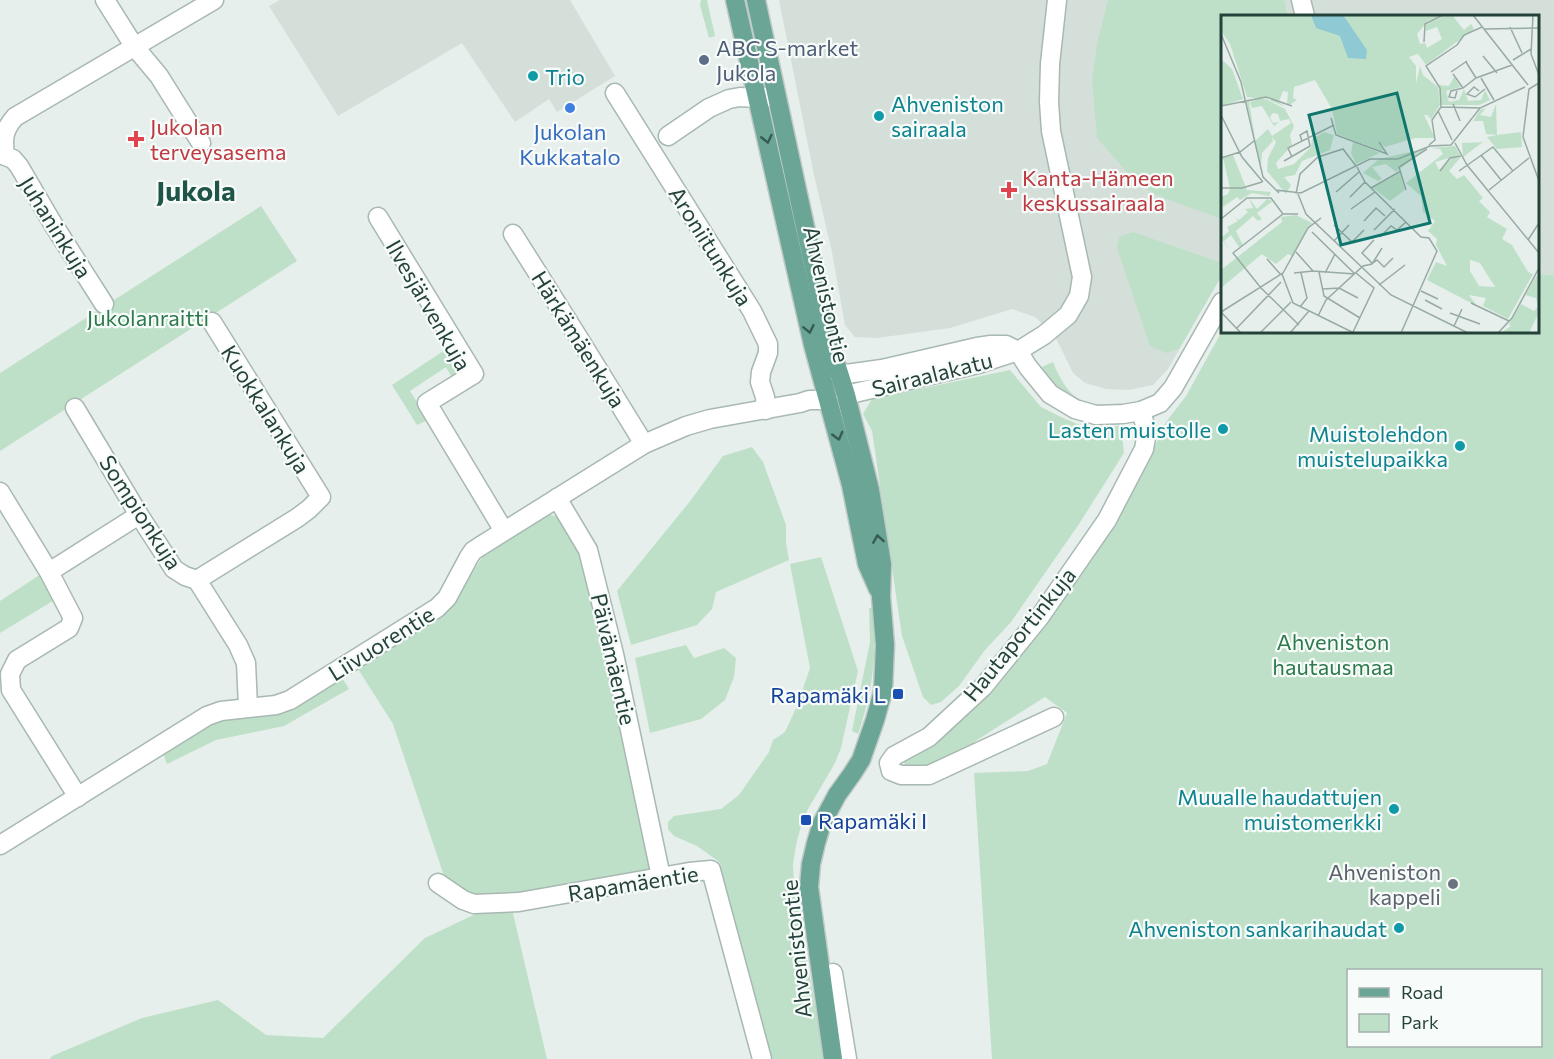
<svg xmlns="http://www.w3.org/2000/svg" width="1554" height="1059" viewBox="0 0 1554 1059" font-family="Commissioner,sans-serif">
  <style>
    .built { fill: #d4dfda }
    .green { fill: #bfe0c8; fill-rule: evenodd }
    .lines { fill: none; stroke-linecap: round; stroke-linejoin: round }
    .minor-casing { stroke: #a8b8b2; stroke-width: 21 }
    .major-casing { stroke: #c2cac8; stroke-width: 21 }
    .minor { stroke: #fff; stroke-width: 18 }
    .major { stroke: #6aa596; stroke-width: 18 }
    .oneway { stroke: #365b51 }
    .service-dot { fill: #5c6f8a; stroke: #f7fbf9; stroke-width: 2 }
    .culture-dot { fill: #0f9aa8; stroke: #f7fbf9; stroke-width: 2 }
    .shop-dot { fill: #3f7fe0; stroke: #f7fbf9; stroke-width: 2 }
    .health-dot { fill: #e0444e; stroke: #f7fbf9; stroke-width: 2 }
    .transit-dot { fill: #1a4fb4; stroke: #f7fbf9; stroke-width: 2 }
    .worship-dot { fill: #6b7280; stroke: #f7fbf9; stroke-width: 2 }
    .labels { text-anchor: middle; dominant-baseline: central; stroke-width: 4.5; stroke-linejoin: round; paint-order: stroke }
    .service-label { font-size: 22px; fill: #4e5e75; stroke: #f7fbf9; text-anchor: start }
    .culture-label { font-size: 22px; fill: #0d838f; stroke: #f7fbf9; text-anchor: end }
    .health-label { font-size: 22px; fill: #be3a42; stroke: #f7fbf9; text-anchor: start }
    .shop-label { font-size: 22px; fill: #366cbe; stroke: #f7fbf9 }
    .street-label { font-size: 22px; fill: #24423a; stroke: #f7fbf9 }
    .park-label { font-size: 22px; fill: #2d7a4b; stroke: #f7fbf9 }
    .transit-label { font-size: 22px; fill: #164399; stroke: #f7fbf9; text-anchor: end }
    .worship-label { font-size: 22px; fill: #5b616d; stroke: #f7fbf9; text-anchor: end }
    .district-label { font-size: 28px; font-weight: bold; fill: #1f5548; stroke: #f7fbf9 }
    .inset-road { fill: none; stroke: #98aaa4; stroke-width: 1.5 }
    .view { fill: #0f766e; fill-opacity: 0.15; stroke: #0f766e; stroke-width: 3 }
    .inset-edge { fill: none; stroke: #24423a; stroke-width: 3 }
  </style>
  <rect width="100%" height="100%" fill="#e6efeb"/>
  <g class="built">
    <polygon points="280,0 570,0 615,76 557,112 549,99 515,122 462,43 338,116 269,6"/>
    <polygon points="779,0 1116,0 1222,204 1222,275 1168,369 1153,385 1129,390 1106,389 1085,383 1073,373 1056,338 1035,317 1012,309 950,328 877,338 855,337 845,325 832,252 814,175"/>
    <polygon points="1274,0 1554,0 1554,275 1538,274 1538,16 1288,16 1286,7"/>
  </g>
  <g class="green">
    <polygon points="701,0 707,0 715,36 709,38 700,5"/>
    <polygon points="1108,0 1284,0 1288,16 1222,16 1222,219 1156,195 1133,179 1097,138 1092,80 1097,44"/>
    <polygon points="261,206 297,261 0,451 0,373"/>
    <polygon points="1133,232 1222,263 1222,275 1179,349 1166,353 1150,346 1117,248 1119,237"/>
    <path d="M1538,274L1554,275V1059H992L974,773L1028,771L1047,764L1067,713L1045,697L977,740L967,749L946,757L934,766L905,765L902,755L926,749L1111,522L1158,440L1166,422L1186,396L1222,331L1538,332ZM1348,970H1540V1046H1348Z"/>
    <polygon points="451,346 462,369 460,373 454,376 451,376 446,367 410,391 428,420 417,425 392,385"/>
    <path d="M1053,362C1071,406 1086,406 1130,404L1106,411L1075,404L1048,381L1042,367Z"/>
    <polygon points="1010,370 1041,407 1065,419 1087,428 1109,428 1121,425 1124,453 1079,524 1011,622 985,650 959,686 941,702 931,705 923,697 902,636 872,431 863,414 872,399"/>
    <polygon points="752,447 763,462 786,525 786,543 789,560 716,592 712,609 697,625 631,645 617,591 691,500 723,456"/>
    <polygon points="547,514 559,517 581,551 594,618 647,838 649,872 516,894 475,897 444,876 393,724 358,669 447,611 485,553"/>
    <polygon points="821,557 858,671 841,748 835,763 808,809 801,826 796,845 793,865 794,883 824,1059 771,1059 718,861 697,846 674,836 668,829 668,822 674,816 721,809 739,795 769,752 773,740 785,732 797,706 810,668 790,564"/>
    <polygon points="41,574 56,599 0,633 0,601"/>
    <path d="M869,608H873C877,654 873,691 858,734L852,731L870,642Z"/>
    <polygon points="686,645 694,658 724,648 736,658 734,677 725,700 701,719 650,733 635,658"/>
    <polygon points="341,676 349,689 284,726 216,740 167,764 163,753 216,722 270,714"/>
    <polygon points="512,909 547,1059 50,1059 52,1056 142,1018 218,1000 266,1035 323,1038 425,938 482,911"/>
  </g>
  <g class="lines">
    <g class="minor-casing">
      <g id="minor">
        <polyline points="105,0 134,46 159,76 201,143"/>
        <polyline points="1301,0 1305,16"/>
        <polyline points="615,93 752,311 768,344 768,353 761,372 760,382 765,397 766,410"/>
        <polyline points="668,136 709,108 729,99 740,97 757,98 772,96"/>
        <polyline points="378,217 474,374 427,403 504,531"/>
        <polyline points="513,234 578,337 644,444"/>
        <path d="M104,304L53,224L19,166L13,159L5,156C3,138 3,131 15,117L214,0"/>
        <polyline points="839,375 882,369 977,347 991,345 1006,345 1018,351 1028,367 1050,394 1075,409 1096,415 1123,414 1141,411 1160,403 1173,388 1222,302"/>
        <polyline points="846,395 978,364 1018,351 1044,335 1068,315 1079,296 1082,277 1051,131 1049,102 1050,64 1057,0"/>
        <polyline points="75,408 139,515 174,569 185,576 197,580 238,645 246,663 248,707"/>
        <polyline points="0,492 49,572 73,618 69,628 17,660 10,674 11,690 78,797"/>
        <polyline points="557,498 588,550 614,654 661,877"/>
        <polyline points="49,572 139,515"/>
        <polyline points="197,580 297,518 309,509 321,497 212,322"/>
        <polyline points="1054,717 929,775 901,775 891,771 889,763 894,756 929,737 983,687 1039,618 1107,520 1144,449 1147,432 1141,411"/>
        <polyline points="0,845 207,716 221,711 276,705 290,700 437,608 447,598 469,557 473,551 479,547 644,444 686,426 710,419 800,403 809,400 828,400"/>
        <polyline points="438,883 463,900 474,904 519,902 689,872 711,870 762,1059"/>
        <polyline points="833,973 847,1059"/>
      </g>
    </g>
    <g class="major-casing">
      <g id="major">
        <polyline points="735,0 813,345 851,485 867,564 878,589"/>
        <polyline points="756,0 832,351 846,395 870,490 882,564 881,597 885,645 883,691 875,720 861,760 852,774 837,795 822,823 816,843 811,864 809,887 833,1059"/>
      </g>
    </g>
    <use href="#minor" class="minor"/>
    <use href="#major" class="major"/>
  </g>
  <defs><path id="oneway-chevron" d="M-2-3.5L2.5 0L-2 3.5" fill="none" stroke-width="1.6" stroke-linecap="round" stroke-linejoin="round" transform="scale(1.5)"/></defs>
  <g class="oneway">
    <use href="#oneway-chevron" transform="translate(767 139) rotate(77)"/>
    <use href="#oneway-chevron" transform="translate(809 329) rotate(78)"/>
    <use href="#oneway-chevron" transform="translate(838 436) rotate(75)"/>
    <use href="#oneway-chevron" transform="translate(878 539) rotate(-99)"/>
  </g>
  <circle class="service-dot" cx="704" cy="60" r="6"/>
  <g class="culture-dot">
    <circle cx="533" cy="76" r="6"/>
    <circle cx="879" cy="116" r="6"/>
    <circle cx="1223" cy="429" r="6"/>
    <circle cx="1460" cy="446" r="6"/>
    <circle cx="1394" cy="809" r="6"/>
    <circle cx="1399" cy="928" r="6"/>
  </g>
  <circle class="shop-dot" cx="570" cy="108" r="6"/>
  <g class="health-dot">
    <path d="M133 130h6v6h6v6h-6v6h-6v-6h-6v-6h6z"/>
    <path d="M1006 181h6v6h6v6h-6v6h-6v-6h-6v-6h6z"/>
  </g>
  <g class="transit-dot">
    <rect x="892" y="688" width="12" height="12" rx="3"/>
    <rect x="800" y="814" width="12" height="12" rx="3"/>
  </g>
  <circle class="worship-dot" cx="1453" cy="884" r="6"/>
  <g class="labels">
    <g class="service-label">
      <text x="716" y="47">ABC S-market<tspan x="716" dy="25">Jukola</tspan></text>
    </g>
    <g class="culture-label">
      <text x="545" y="76" text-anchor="start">Trio</text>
      <text x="891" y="103" text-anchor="start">Ahveniston<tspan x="891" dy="25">sairaala</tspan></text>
      <text x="1211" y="429">Lasten muistolle</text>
      <text x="1448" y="433">Muistolehdon<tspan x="1448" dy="25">muistelupaikka</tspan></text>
      <text x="1382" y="796">Muualle haudattujen<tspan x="1382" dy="25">muistomerkki</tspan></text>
      <text x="1387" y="928">Ahveniston sankarihaudat</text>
    </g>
    <g class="health-label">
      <text x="150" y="126">Jukolan<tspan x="150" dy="25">terveysasema</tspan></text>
      <text x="1022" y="177">Kanta-Hämeen<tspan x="1022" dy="25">keskussairaala</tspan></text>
    </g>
    <g class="shop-label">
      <text x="570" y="131">Jukolan<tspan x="570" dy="25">Kukkatalo</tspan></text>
    </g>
    <g class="street-label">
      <text transform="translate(56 227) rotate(58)">Juhaninkuja</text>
      <text transform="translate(711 246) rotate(58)">Aroniitunkuja</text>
      <text transform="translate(827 294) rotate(77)">Ahvenistontie</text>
      <text transform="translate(429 305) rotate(60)">Ilvesjärvenkuja</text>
      <text transform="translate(579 339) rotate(58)">Härkämäenkuja</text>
      <text transform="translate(932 374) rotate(-14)">Sairaalakatu</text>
      <text transform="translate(266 409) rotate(58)">Kuokkalankuja</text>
      <text transform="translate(141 512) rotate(57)">Sompionkuja</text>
      <text transform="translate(1019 634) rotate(-51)">Hautaportinkuja</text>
      <text transform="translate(381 643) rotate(-32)">Liivuorentie</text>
      <text transform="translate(614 659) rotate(77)">Päivämäentie</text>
      <text transform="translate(633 883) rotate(-9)">Rapamäentie</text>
      <text transform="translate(796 949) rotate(-96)">Ahvenistontie</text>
    </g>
    <g class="park-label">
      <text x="148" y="317">Jukolanraitti</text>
      <text x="1333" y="641">Ahveniston<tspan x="1333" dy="25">hautausmaa</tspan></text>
    </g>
    <g class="transit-label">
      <text x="886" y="694">Rapamäki L</text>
      <text x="818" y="820" text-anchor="start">Rapamäki I</text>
    </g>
    <g class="worship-label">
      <text x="1441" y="871">Ahveniston<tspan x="1441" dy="25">kappeli</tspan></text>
    </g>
    <g class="district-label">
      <text x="196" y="190">Jukola</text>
    </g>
  </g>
  <g transform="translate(1221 15)">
    <rect width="318" height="318" fill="#e6efeb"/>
    <path d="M0,0H221L207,6L196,19L199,29L204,28L206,33L221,24L216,12L205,16V10L224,0H231L243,15L250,9L253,14L205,50L197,39L188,42L195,51V69L199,51L202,60L217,72L219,90L210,104L206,100H210H203L214,123H194L164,132L157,126L163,137L116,119L111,94L94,65L73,72L72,83L76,85L70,89H66L67,77L62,76L58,86L26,82L9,29L0,16ZM0,44L11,54L22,84L0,91ZM233,62L240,72L225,76L228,87L238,85L243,74L247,86L260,85L264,75L269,85L258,90H220L218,70L228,71ZM43,83L64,94L73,111L69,120L71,130L55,148L57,154L73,149L90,132L91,124L103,117L113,120L109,135L81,146L74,160L63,162L70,170L65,179L46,156L47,143L55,127L51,122L52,126L41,138L40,151L34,126L47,114L51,121L70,108L68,104L59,106L57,99L52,98L49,102L52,108L58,107L53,111L41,91L31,93L29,87L37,84L28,86L34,124L25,85L49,83L57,87L65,92ZM275,89L276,120L300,117L301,132L276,134L266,122L276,120L265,119L262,106H252L259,95L265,93L259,100L270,102ZM132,127L159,138L135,149L130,138ZM262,127L242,142L241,128L268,127ZM234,131L239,140L214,147L218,155L231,143L240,142L228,156L236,164L243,160L262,183L258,186L269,197L266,202L286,214L281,224L291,230L307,257L312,259L287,304L262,291L265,283L248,280L256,291L206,265L215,247L226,251L215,230L216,224L207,216L214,206L202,197L200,181L185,168L222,139L219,134L210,133ZM249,245L259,248L274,272L258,271L249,256ZM206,133L175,157L165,149L151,152L161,164L157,166L142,158L158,144ZM12,140L26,175L50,177L48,181L31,178L19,185L16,182L2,192L0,182L7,179L9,173L2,143ZM179,158L184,175L169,186L152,173ZM28,183L36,194L46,184L52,186L36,198L41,204L37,206L32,201L15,216L22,230L18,232L10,220L3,226L11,238L0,223L8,216L6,212L17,206L14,203L18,205L27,197L24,194L32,193ZM75,200L91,208L71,241L67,239L55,249L41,239L0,273V255L61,207L60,202ZM315,261L318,262V297L308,318H280L290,311L288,309L300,289L313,296L317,292L315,283L304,280Z" fill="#bfe0c8" fill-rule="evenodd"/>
    <path d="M90,0H122L146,35L145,44L127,43L119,21L95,13Z" fill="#8ec9d4"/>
    <path class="inset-road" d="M252,0L307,70M312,0L310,39L318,60M289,12L301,38M263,14L318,13M0,19L20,67L42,162L58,178M203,27L204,9L222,0M262,41L276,58M292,45L310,34M245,47L255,63M230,57L246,46M232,59L242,73L255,63L291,50M260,63L273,85M318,68L308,74L302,122L318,166M236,76L234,83L228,82L230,76L242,73M258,76L253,72L246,79L254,82L264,74M232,89L239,106M0,91L45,82L71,91M220,92L219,73L205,51L236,30L243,20L261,12M217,96L231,125M0,100L21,142L42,167M110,103L115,120L166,139L158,127M234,128L246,150L318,238M208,130L214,125L211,105L220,92L259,93M260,140L280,165M71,142L67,133L113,110M0,143L19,137L33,126M63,146L89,131L86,116L79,120L81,126M136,152L144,167L200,222L208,223L216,236L180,318M219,156L229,143L240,141M238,156L272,132L292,156M0,173H21L41,167M150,173L180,156M55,175L80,178L149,144H177L209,131L230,130L259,93L304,72M185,175L178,152L206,134M268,175L308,143M115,177L138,157M75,179L79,159L97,142L122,134L135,151M77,179L85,199L170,280L247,318M129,182L144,167M130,194L154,177M77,199H62L12,238L40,273L78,310M0,204L26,183H50L62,199M143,206L155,193L164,201M113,210L131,227L143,215M153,215L174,194M91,217L134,259M159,222L170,211L176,215L185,207M307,225L318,208M113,226L128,210M75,237L92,256L134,259M46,244L60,260M151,248L141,238L153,225M152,248L156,245L163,252L172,243M98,257L103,281L139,303M73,258L92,256M104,258L114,239M61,259L72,288L133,318M158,270L184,250M102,274L118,273L137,283M200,276L217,284M204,285L221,294M250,288L288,306M79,292L86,283L80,258M0,297L62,258L87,213L100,203M0,297L20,318M229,298L259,309M97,301L105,285L142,251L151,249L161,233M233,311L241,294M15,314L60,267M132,317L153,273L135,258M39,318L70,287M69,318L88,296M277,318L291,303L318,253"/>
    <path class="view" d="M176,78L209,208L120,230L88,100Z"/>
    <rect width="318" height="318" class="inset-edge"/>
  </g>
  <rect x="1347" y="969" width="195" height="78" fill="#f7fbf9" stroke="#a3b1ad" stroke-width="1.5"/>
  <rect x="1359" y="988" width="30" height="9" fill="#6aa596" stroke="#a3b1ad" stroke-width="1.5"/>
  <text x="1401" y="999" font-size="18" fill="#24423a">Road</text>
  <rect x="1359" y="1014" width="30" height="18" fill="#bfe0c8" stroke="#a3b1ad" stroke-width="1.5"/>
  <text x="1401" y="1029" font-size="18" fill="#24423a">Park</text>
</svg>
